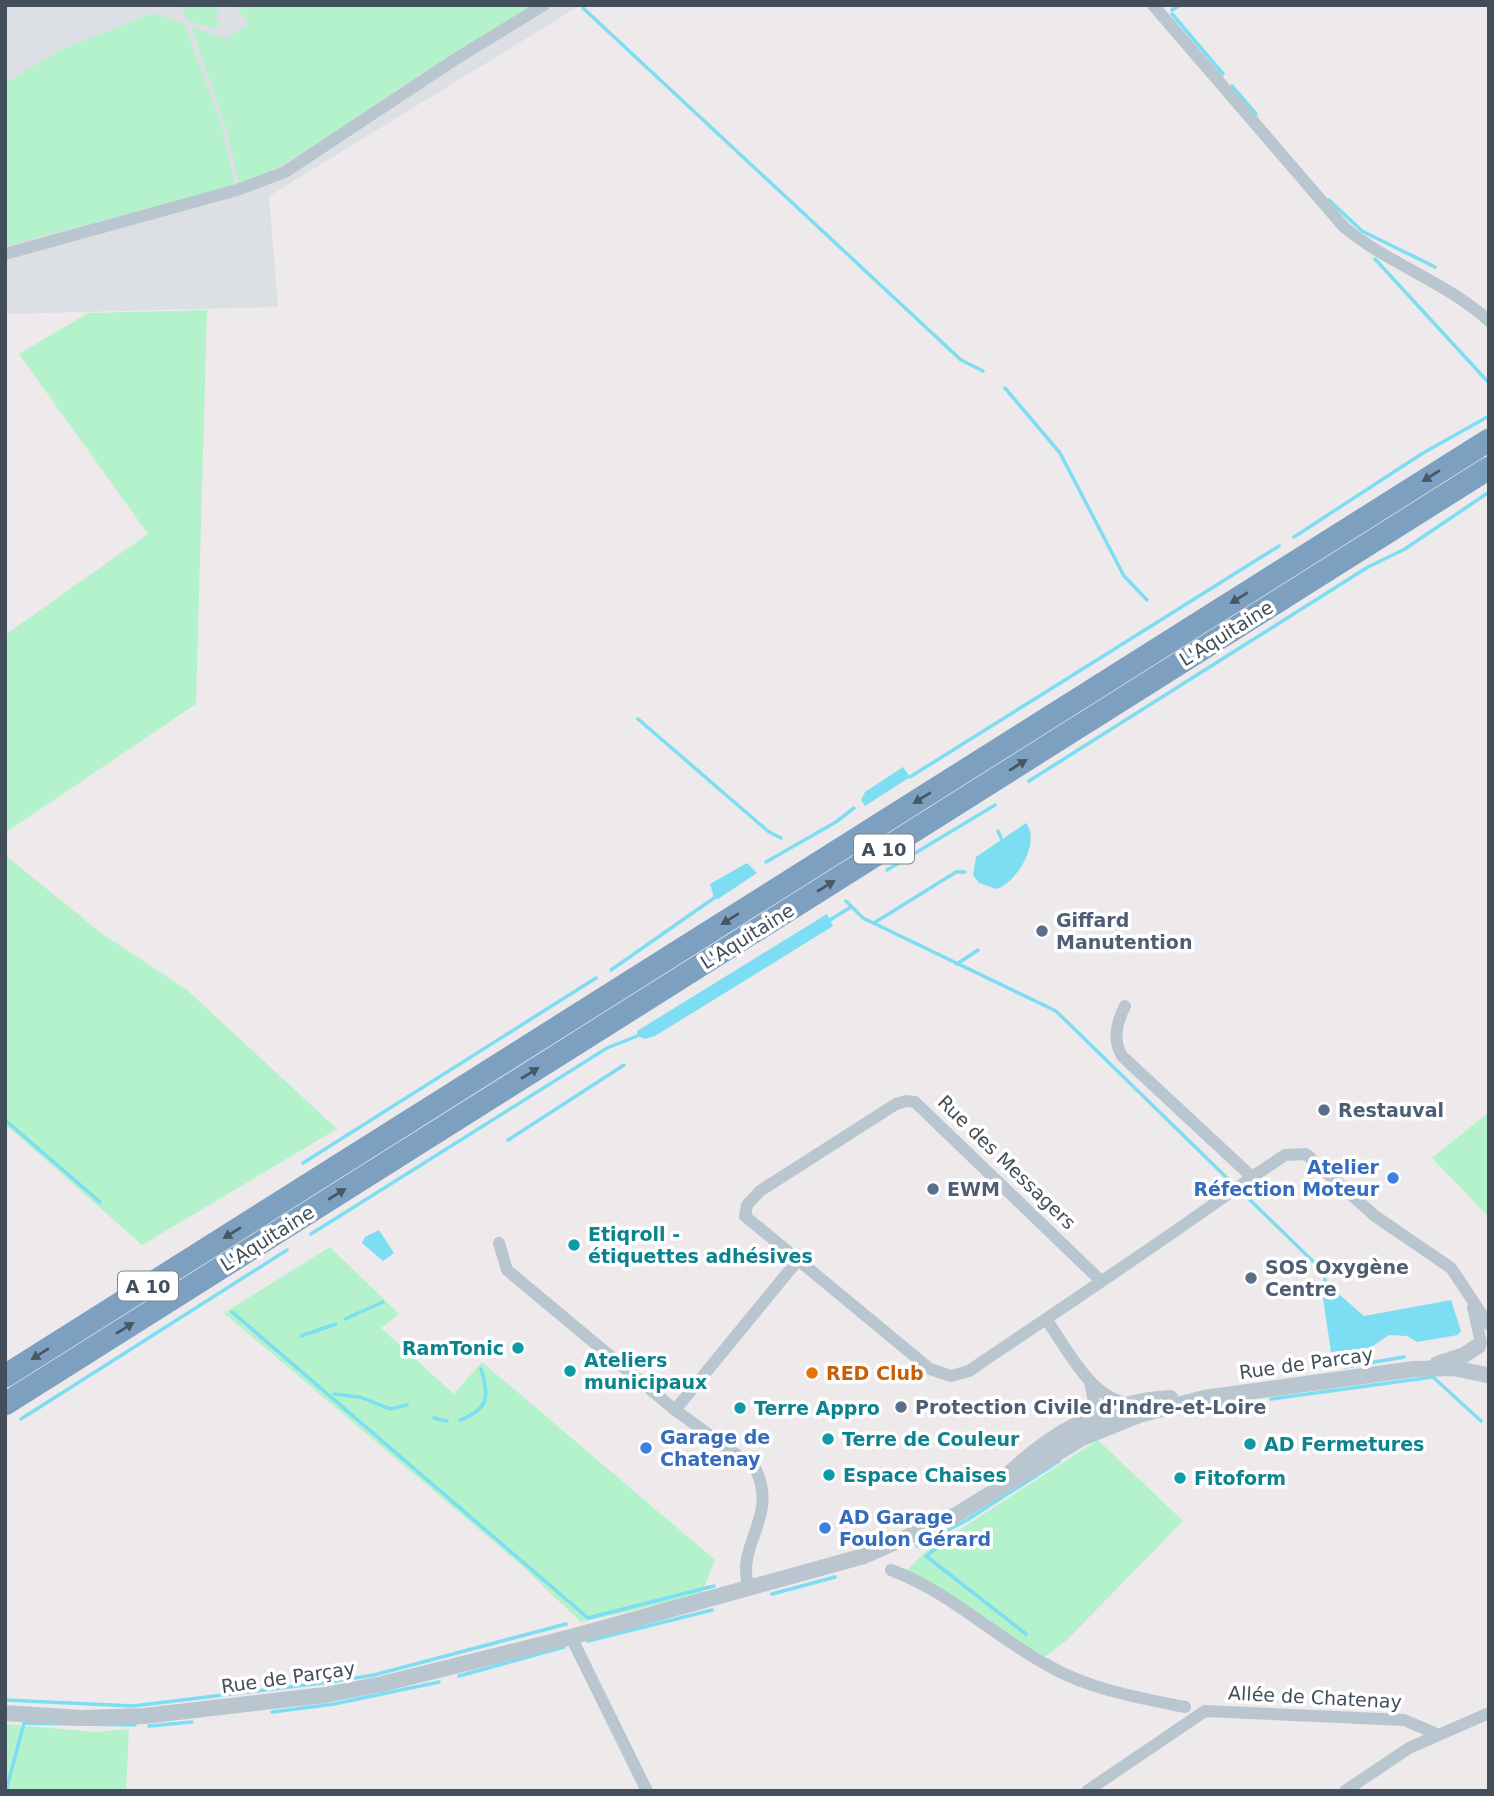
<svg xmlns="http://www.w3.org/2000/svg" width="1494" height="1796" viewBox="0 0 1494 1796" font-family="'DejaVu Sans',sans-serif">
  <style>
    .airport { fill: #dcdfe4 }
    .green { fill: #b3f2ca }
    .water { fill: #7cddf3 }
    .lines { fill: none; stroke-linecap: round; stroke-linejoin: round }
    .stream { stroke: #7cddf3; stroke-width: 3.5 }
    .minor { stroke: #bac6cf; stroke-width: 12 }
    .tertiary { stroke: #bac6cf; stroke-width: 16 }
    .motorway { stroke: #7d9fc0; stroke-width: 23 }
    .oneway { fill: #485764 }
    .service-dot { fill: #5c6f8a; stroke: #fff; stroke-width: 2.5 }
    .shop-dot { fill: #3f7fe0; stroke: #fff; stroke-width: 2.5 }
    .culture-dot { fill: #0f9aa8; stroke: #fff; stroke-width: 2.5 }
    .food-dot { fill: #e8710a; stroke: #fff; stroke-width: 2.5 }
    .labels { text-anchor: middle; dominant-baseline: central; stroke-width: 7; stroke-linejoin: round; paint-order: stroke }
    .shield { fill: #fff; stroke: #7b848c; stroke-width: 2 }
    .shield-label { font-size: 18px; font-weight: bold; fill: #424f5a }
    .street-label { font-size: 19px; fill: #424f5a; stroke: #fff }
    .service-label { font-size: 19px; font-weight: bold; fill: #4e5e75; stroke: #fff; text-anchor: start }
    .shop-label { font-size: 19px; font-weight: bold; fill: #366cbe; stroke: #fff; text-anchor: start }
    .culture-label { font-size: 19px; font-weight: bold; fill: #0d838f; stroke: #fff; text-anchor: start }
    .food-label { font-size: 19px; font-weight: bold; fill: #c56008; stroke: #fff; text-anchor: start }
  </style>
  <rect width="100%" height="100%" fill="#eeeaeb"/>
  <polygon class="airport" points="5,5 581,5 269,196 278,307 5,314"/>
  <g class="green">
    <polygon points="181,5 215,5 220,12 214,16 220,24 214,29 188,20"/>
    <path d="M236,5H534C483,35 433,66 383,99C337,130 292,166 239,183L227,131L192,27L225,39L249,25Z"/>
    <polygon points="154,13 184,24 221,124 235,185 5,246 5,83 60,50"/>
    <polygon points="207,310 196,704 5,833 5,635 148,534 19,354 88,313"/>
    <polygon points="5,855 101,933 187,990 337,1129 142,1245 5,1124"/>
    <polygon points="1489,1112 1489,1217 1432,1158"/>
    <polygon points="330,1247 399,1314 381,1328 454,1394 482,1362 715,1560 701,1595 581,1622 521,1565 224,1313"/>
    <polygon points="1098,1440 1183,1521 1066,1641 1039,1661 903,1574 925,1552"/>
    <polygon points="5,1724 96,1732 129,1729 126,1791 5,1791"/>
  </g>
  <g class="water">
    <polygon points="903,767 910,777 865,806 861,800 865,792"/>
    <path d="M1026,823C1041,842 1017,882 997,889L979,883L973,875L976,857Z"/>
    <polygon points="747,863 757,873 718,899 714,898 710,884"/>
    <polygon points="827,914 833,926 655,1036 645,1039 637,1036 637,1031"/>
    <polygon points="379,1230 394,1253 383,1261 362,1243 365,1237"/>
    <polygon points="1324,1281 1364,1316 1451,1300 1461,1331 1458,1335 1417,1342 1407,1336 1389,1335 1370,1348 1331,1352 1321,1285"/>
  </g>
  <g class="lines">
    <g class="stream">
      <polyline points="583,8 961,360 983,371"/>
      <polyline points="1172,10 1180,5"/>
      <polyline points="1172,14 1223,74"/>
      <polyline points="1232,86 1256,114"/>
      <polyline points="1329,200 1362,231 1435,267"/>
      <polyline points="1375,259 1489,383"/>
      <polyline points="1005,388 1060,453 1124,576 1147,600"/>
      <polyline points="1294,537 1423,453 1489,416"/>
      <polyline points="638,719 769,832 781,838"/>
      <polyline points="910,777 1279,546"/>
      <polyline points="1029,781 1368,567 1405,549 1489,492"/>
      <polyline points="998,831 1001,838"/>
      <polyline points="766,862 836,822 854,808"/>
      <polyline points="887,870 995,805"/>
      <polyline points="846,901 863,918 1056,1011 1228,1179"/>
      <polyline points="830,920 851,907"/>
      <polyline points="874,923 956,872 965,872"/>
      <polyline points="957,964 978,950"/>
      <polyline points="611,970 714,898"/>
      <polyline points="5,1120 100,1202"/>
      <polyline points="508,1140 624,1065"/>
      <polyline points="303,1163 596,978"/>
      <polyline points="1247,1197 1325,1273 1325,1284"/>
      <polyline points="311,1234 607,1048 637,1036"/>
      <polyline points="232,1312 588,1618"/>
      <polyline points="345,1319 383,1302"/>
      <polyline points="301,1336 336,1324"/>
      <polyline points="1345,1367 1404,1357"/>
      <polyline points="334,1394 360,1397 390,1409 407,1405"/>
      <polyline points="1271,1399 1433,1377 1481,1421"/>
      <polyline points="1184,1411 1253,1401"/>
      <polyline points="434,1418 447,1421"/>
      <polyline points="21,1419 287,1250"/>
      <path d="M460,1420C490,1409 489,1395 481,1369"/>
      <polyline points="951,1538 926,1556 1026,1634"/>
      <polyline points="917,1546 967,1520 1059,1461"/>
      <polyline points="772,1594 835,1577"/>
      <polyline points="588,1618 714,1586"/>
      <polyline points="588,1641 712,1610"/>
      <polyline points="459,1676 564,1647"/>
      <polyline points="5,1700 133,1706 322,1683 374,1675 566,1624"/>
      <polyline points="272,1712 334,1704 439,1682"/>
      <polyline points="149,1726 192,1722"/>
      <polyline points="6,1791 24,1723 135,1725"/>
    </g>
    <g class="minor">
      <path d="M1153,5L1344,227C1388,264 1445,281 1489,321"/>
      <polyline points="5,254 237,190 285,172 454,60 544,5"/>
      <path d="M1125,1006C1117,1022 1112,1039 1122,1056L1252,1177L1285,1155L1306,1154L1375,1216L1451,1268L1489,1325"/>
      <path d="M499,1243L507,1270L675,1410L755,1468C780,1518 734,1544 749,1589"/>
      <path d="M1101,1281L915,1102L906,1101L896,1104L760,1191L747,1205L745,1216L930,1369L951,1376L969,1371C1063,1307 1159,1244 1252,1177"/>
      <polyline points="1473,1307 1481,1343"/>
      <path d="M1046,1319C1067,1348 1091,1401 1132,1404"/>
      <polyline points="1090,1381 1095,1407"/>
      <polyline points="675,1410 798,1260"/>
      <path d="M891,1570C948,1591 994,1636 1047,1665C1088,1689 1139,1698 1185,1707"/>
      <polyline points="571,1637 647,1791"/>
      <polyline points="1087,1791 1205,1711 1404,1720 1437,1734"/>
      <polyline points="1345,1791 1409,1748 1489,1713"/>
    </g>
    <g class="tertiary">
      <polyline points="1437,1364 1464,1355 1478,1346"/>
      <path d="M1000,1483C1044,1437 1105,1401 1170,1398"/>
      <polyline points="5,1713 81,1718 144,1716 325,1695 382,1684 571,1637 864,1556 954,1516 1082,1438 1139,1415 1204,1398 1414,1369 1453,1368 1487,1375"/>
    </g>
    <g class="motorway">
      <polyline points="5,1376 1489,440"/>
      <polyline points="5,1404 1489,468"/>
    </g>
  </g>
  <defs><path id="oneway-solid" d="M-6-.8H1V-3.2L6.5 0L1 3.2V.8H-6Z" transform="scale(1.75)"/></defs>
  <g class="oneway">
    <use href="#oneway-solid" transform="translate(1431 476) rotate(148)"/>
    <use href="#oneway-solid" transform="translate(1239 598) rotate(148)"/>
    <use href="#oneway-solid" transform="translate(1018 765) rotate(-32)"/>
    <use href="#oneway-solid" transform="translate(922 798) rotate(148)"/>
    <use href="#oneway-solid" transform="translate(826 886) rotate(-32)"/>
    <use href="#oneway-solid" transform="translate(730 919) rotate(148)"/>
    <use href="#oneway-solid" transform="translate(530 1073) rotate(-32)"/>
    <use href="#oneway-solid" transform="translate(337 1194) rotate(-32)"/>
    <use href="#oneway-solid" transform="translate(232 1233) rotate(148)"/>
    <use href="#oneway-solid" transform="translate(125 1328) rotate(-32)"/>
    <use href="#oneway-solid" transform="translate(40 1354) rotate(148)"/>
  </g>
  <g class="service-dot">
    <circle cx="1042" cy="931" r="7"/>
    <circle cx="1324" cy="1110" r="7"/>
    <circle cx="933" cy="1189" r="7"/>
    <circle cx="1251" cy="1278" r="7"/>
    <circle cx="901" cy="1407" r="7"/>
  </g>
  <g class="shop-dot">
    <circle cx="1393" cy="1178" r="7"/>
    <circle cx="646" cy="1448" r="7"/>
    <circle cx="825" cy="1528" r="7"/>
  </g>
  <g class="culture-dot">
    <circle cx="574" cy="1245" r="7"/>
    <circle cx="518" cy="1348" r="7"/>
    <circle cx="570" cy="1371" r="7"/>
    <circle cx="740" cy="1408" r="7"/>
    <circle cx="828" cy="1439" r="7"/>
    <circle cx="1250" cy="1444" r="7"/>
    <circle cx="829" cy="1475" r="7"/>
    <circle cx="1180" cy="1478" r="7"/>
  </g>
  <circle class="food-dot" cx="812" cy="1373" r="7"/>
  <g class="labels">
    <g class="shield">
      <rect x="854" y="834.5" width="60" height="29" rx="5"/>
      <rect x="118" y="1271.5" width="60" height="29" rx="5"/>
    </g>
    <g class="shield-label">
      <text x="884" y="849">A 10</text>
      <text x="148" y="1286">A 10</text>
    </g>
    <g class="street-label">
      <text transform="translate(1226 633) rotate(-32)">L'Aquitaine</text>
      <text transform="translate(747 936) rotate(-32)">L'Aquitaine</text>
      <text transform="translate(1007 1162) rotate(44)">Rue des Messagers</text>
      <text transform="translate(267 1238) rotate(-32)">L'Aquitaine</text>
      <text transform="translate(1306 1363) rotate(-8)">Rue de Parcay</text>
      <text transform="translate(288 1677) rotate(-8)">Rue de Parçay</text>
      <text transform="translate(1315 1697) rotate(3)">Allée de Chatenay</text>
    </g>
    <g class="service-label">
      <text x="1056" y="920">Giffard<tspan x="1056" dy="22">Manutention</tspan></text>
      <text x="1338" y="1110">Restauval</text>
      <text x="947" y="1189">EWM</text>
      <text x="1265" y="1267">SOS Oxygène<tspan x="1265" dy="22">Centre</tspan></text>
      <text x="915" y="1407">Protection Civile d'Indre-et-Loire</text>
    </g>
    <g class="shop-label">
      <text x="1379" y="1167" text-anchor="end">Atelier<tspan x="1379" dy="22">Réfection Moteur</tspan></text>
      <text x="660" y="1437">Garage de<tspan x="660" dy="22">Chatenay</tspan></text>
      <text x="839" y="1517">AD Garage<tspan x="839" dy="22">Foulon Gérard</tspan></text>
    </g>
    <g class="culture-label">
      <text x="588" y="1234">Etiqroll -<tspan x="588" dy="22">étiquettes adhésives</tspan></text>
      <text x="504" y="1348" text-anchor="end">RamTonic</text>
      <text x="584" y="1360">Ateliers<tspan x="584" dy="22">municipaux</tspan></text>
      <text x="754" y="1408">Terre Appro</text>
      <text x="842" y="1439">Terre de Couleur</text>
      <text x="1264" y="1444">AD Fermetures</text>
      <text x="843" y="1475">Espace Chaises</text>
      <text x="1194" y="1478">Fitoform</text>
    </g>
    <g class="food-label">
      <text x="826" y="1373">RED Club</text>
    </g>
  </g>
  <rect width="1494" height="1796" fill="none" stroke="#424f5a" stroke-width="14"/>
</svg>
